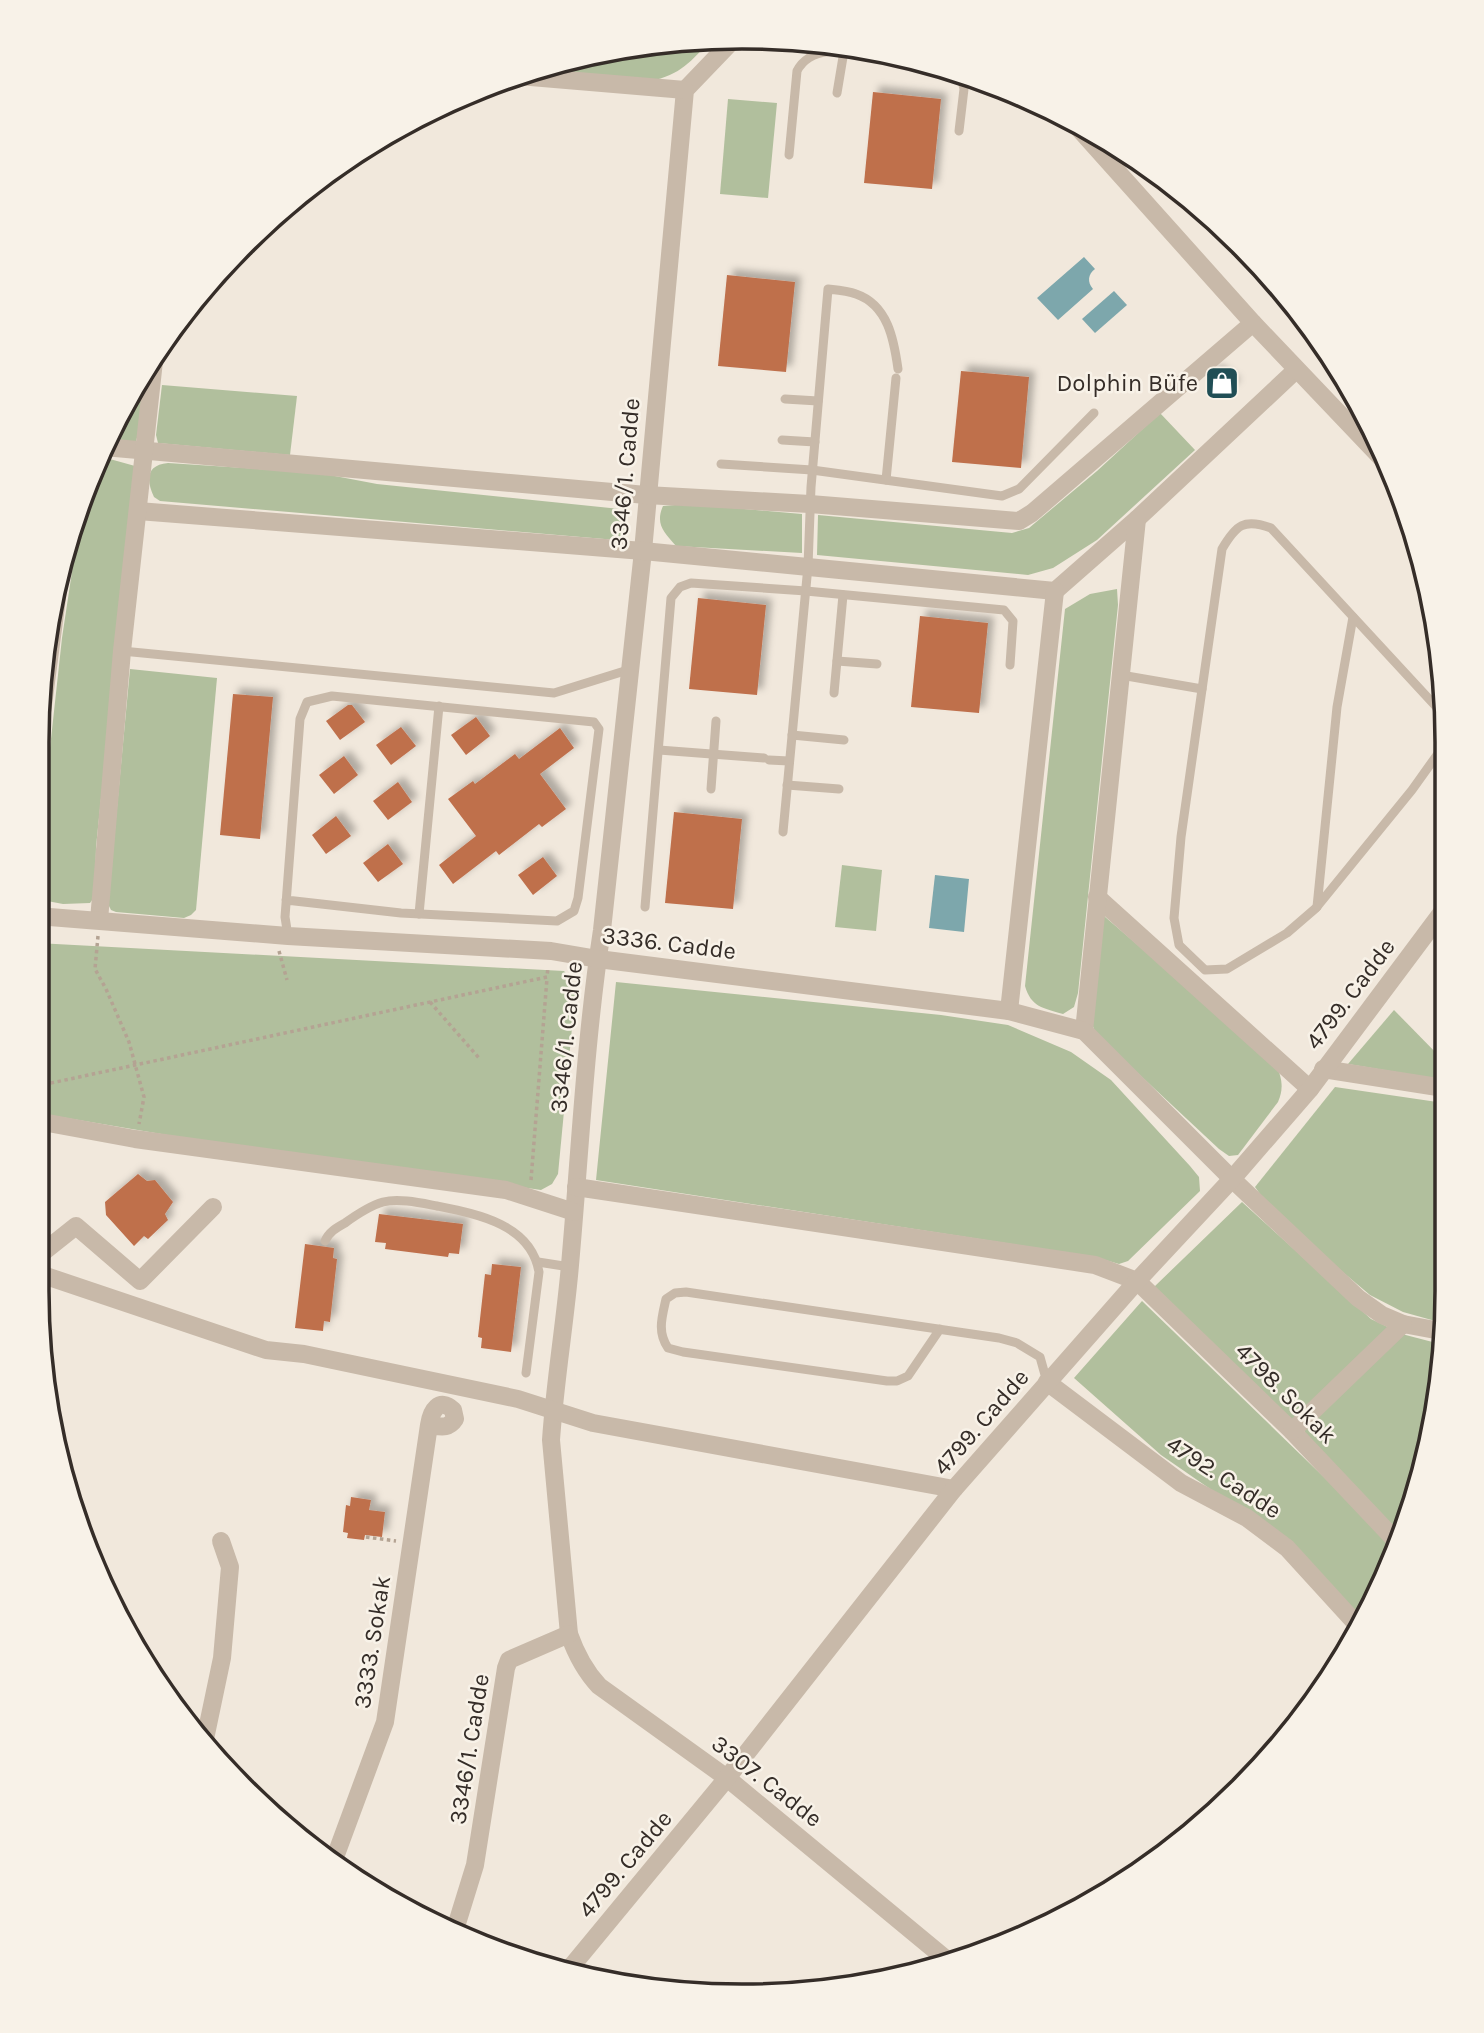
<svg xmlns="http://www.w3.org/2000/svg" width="1484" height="2033" viewBox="0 0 1484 2033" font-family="Karla,sans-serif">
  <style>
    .green { fill: #b1bf9d }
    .water { fill: #7da7ac }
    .building { fill: #bf6f4c; filter: url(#shadow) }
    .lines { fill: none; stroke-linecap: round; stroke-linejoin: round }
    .path { stroke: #b4a393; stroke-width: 3.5; stroke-dasharray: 3.5 3.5; stroke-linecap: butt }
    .service { stroke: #c8b9a9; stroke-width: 9 }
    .minor { stroke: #c8b9a9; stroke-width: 18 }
    .tertiary { stroke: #c8b9a9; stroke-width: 18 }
    .labels { text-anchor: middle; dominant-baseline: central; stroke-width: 5; stroke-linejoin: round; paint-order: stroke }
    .poi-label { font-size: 24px; fill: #352d28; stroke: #f8f2e8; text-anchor: end }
    .street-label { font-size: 24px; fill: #352d28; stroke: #f8f2e8 }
    .rim { fill: none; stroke: #352d28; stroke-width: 3.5 }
  </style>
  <defs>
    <filter id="shadow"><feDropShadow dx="6" dy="-6" stdDeviation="3.5" flood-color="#0004"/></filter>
  </defs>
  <rect width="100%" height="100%" fill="#f1e8dc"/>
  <g class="green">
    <path d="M695,38L712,39C691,61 681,75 650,81L537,69L559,61Z"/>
    <polygon points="728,99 777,103 768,198 720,194"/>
    <polygon points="145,370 140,428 136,441 106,442"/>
    <polygon points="162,385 297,396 290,455 158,443 156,435"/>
    <polygon points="1160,413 1195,450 1097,540 1053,568 1028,575 817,555 818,515 1012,533 1029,528 1097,471"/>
    <polygon points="99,456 135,466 96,847 95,896 90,903 63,904 42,900 37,881 37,867 62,638 84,492"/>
    <path d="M168,463L319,473L377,484L620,509L626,518L627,532L616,540L160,501L154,497C146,480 146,465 168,463Z"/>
    <path d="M687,504L802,514V553L676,546C664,532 655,524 663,506Z"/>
    <path d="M1117,589L1118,605L1078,993L1074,1007L1063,1014C1043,1008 1031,1007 1025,986L1065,609L1090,594Z"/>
    <polygon points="130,669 217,678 196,910 191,915 184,918 116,912 111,910 108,904"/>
    <polygon points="842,865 882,870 876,931 835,927"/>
    <path d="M1104,916L1276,1064C1282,1079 1284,1088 1278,1102L1238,1155L1229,1156L1219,1149L1096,1034L1092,1024Z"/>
    <polygon points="37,943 564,971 576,986 558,1174 552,1184 541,1190 185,1138 37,1113"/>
    <polygon points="616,982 941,1015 1008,1025 1071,1052 1111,1080 1190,1166 1199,1177 1200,1191 1128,1261 1119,1264 1095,1257 596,1180"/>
    <polygon points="1394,1010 1444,1061 1444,1080 1348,1064"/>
    <polygon points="1335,1087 1444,1103 1446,1324 1403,1312 1370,1295 1275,1215 1255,1187"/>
    <polygon points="1242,1202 1371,1319 1392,1329 1292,1423 1154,1287"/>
    <polygon points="1142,1301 1394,1545 1396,1549 1368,1611 1358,1621 1216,1493 1161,1455 1074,1378"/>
    <polygon points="1398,1333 1444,1345 1410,1517 1401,1538 1305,1433 1305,1424"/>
  </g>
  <g class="water">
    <path d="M1084,257L1095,269C1088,274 1087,282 1093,289L1058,320L1037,298Z"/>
    <polygon points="1114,291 1127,305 1095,333 1082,319"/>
    <polygon points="935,875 969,879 964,932 929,928"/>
  </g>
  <g class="building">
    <polygon points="873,92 941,99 932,189 864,183"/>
    <polygon points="727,275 795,282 786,372 718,366"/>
    <polygon points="1216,370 1235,385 1224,394 1206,378"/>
    <polygon points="961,371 1029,377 1021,468 952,462"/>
    <polygon points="698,598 766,605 757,695 689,689"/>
    <polygon points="920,616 988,623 979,713 911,707"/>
    <polygon points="233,694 273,697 260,839 220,835"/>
    <polygon points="348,705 352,705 365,722 340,740 326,721"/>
    <polygon points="476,717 490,736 466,755 451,735"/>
    <polygon points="401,727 416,746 391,765 376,745"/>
    <polygon points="560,728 574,748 540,774 566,809 542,827 539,824 499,855 496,851 453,884 439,865 476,836 448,799 473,781 475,784 515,754 519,759"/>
    <polygon points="344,756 358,775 334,794 319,775"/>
    <polygon points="398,782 412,802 388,820 373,801"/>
    <polygon points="674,812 742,819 733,909 665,903"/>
    <polygon points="336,816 351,836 326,854 312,835"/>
    <polygon points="388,844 403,864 378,882 363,863"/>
    <polygon points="543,857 557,876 533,895 518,875"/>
    <polygon points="138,1174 147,1181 155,1180 173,1202 165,1214 168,1220 148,1239 144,1236 134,1246 106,1215 105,1202"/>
    <polygon points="379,1214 463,1224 459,1254 449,1253 448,1257 385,1249 386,1243 375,1242"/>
    <polygon points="305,1244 334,1248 333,1258 337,1259 330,1322 324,1321 323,1331 295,1328"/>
    <polygon points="492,1264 521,1267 511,1352 481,1348 482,1338 478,1337 485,1274 491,1275"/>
    <polygon points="351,1497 371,1500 369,1510 385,1512 382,1537 365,1535 364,1540 347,1538 348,1533 343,1532 346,1505 350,1506"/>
  </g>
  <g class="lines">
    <g class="path">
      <polyline points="98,936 95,969 106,989 129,1042 144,1097 139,1124"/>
      <polyline points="279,951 287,980"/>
      <polyline points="430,1002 479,1058"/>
      <polyline points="37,1086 547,977 548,967"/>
      <polyline points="531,1180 547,978"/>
      <polyline points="366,1537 396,1541"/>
    </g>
    <g class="service">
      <polyline points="837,93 845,45"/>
      <polyline points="959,131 964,89 960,72"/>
      <path d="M789,155L797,71C812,41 858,53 885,55"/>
      <polyline points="785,399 818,401"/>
      <polyline points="782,440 815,442"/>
      <polyline points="721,464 812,470 1002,496 1019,489 1094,413"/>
      <polyline points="886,480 896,378"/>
      <polyline points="122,651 554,693 631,669"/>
      <polyline points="837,661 877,664"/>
      <polyline points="1121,675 1202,689"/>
      <polyline points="834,693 843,595"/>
      <path d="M1442,713L1271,528C1244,518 1236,525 1222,549L1181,837L1174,918L1179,945L1205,970L1227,969L1287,933L1316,908L1412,790L1442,748"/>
      <polyline points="792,735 844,740"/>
      <polyline points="659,750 764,758"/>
      <polyline points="769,760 789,761"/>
      <polyline points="787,785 839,789"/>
      <polyline points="711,789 716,721"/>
      <path d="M783,832L808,566L811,487L828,289C837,290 848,291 856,294C888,305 894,340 898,369"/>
      <polyline points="286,900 401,913 557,921 574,911 578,898 599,729 594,722 332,696 307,702 300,719 285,917 288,936"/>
      <polyline points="645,907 671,598 680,587 691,583 806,591 1004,610 1013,621 1010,665"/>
      <polyline points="1317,907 1337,707 1353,617"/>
      <polyline points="419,914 439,706"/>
      <path d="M325,1241C329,1232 336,1228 345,1223C356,1215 369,1206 383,1202C399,1198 421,1203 437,1206C477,1214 531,1224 539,1272L526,1373"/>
      <polyline points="538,1262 570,1267"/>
      <path d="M940,1329L908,1376L897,1381H887L683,1352L668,1348C657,1332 662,1317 666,1299L675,1293L686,1292L999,1338L1017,1343L1040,1357L1047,1382"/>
    </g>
    <g class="minor">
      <path d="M733,40L685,90L643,551L602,930C585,1041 580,1153 570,1265C565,1323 555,1381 551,1440L569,1634C576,1654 584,1670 599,1686L727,1778L947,1960"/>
      <polyline points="519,76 685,90"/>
      <polyline points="104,447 646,495 810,504 1019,521 1032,513 1253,323"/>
      <polyline points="138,511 643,551 1055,591 1137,519 1296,370"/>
      <polyline points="37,751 63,552"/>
      <polyline points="1097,897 1310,1089"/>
      <polyline points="99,920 122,651 155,352"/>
      <polyline points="1009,1011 1055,591"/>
      <polyline points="1084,1031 1137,519"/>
      <polyline points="1323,1069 1444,1088"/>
      <polyline points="37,1121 135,1139 506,1190 574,1212"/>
      <polyline points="1232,1179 1358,1298 1382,1315 1403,1324 1446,1332"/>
      <polyline points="576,1187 1095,1265 1137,1281 1292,1431 1398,1543"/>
      <polyline points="37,1257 76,1226 140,1281 213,1207"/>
      <polyline points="37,1273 266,1350 304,1354 518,1399 593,1423 954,1489"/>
      <polyline points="1047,1382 1181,1483 1247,1518 1287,1548 1360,1628"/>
      <polyline points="1292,1431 1403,1324"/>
      <polyline points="205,1739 222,1658 230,1567 221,1541"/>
      <path d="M334,1860L385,1722L429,1425C431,1411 439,1397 453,1410L455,1419C448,1430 439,1426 429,1425"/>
      <polyline points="454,1933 475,1865 506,1668 509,1660 569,1634"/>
    </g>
    <g class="tertiary">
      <polyline points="1073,122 1253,323 1391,468"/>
      <polyline points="1209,214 1305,319"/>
      <polyline points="37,916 288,936 551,951 598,959 1009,1011 1084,1031 1232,1179"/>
      <polyline points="566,1973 727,1778 954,1489 1137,1281 1232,1179 1310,1089 1443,911"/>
    </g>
  </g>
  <defs>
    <g id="shop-square" transform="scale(1.75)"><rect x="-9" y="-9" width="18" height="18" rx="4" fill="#204e55" stroke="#f8f2e8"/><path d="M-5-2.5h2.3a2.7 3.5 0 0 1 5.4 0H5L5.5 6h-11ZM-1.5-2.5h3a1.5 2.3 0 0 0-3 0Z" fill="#fff"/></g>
  </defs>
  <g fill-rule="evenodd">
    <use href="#shop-square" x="1222" y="383"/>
  </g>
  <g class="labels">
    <g class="poi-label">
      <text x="1198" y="383">Dolphin Büfe</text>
    </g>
    <g class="street-label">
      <text transform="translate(625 474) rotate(-85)">3346/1. Cadde</text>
      <text transform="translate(669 943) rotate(7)">3336. Cadde</text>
      <text transform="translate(1350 994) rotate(-53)">4799. Cadde</text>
      <text transform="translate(566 1037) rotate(-84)">3346/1. Cadde</text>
      <text transform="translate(1286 1393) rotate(45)">4798. Sokak</text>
      <text transform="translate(981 1422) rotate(-49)">4799. Cadde</text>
      <text transform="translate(1224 1477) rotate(33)">4792. Cadde</text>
      <text transform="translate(372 1642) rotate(-81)">3333. Sokak</text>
      <text transform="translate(469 1749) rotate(-81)">3346/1. Cadde</text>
      <text transform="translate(767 1781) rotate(38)">3307. Cadde</text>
      <text transform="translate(625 1864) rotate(-50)">4799. Cadde</text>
    </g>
  </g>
  <path d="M0 0H1484V2033H0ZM742 49H742A693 693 0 0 1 1435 742V1291A693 693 0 0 1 742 1984H742A693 693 0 0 1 49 1291V742A693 693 0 0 1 742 49Z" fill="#f8f2e8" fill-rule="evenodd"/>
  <path class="rim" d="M742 49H742A693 693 0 0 1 1435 742V1291A693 693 0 0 1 742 1984H742A693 693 0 0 1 49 1291V742A693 693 0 0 1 742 49Z"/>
</svg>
